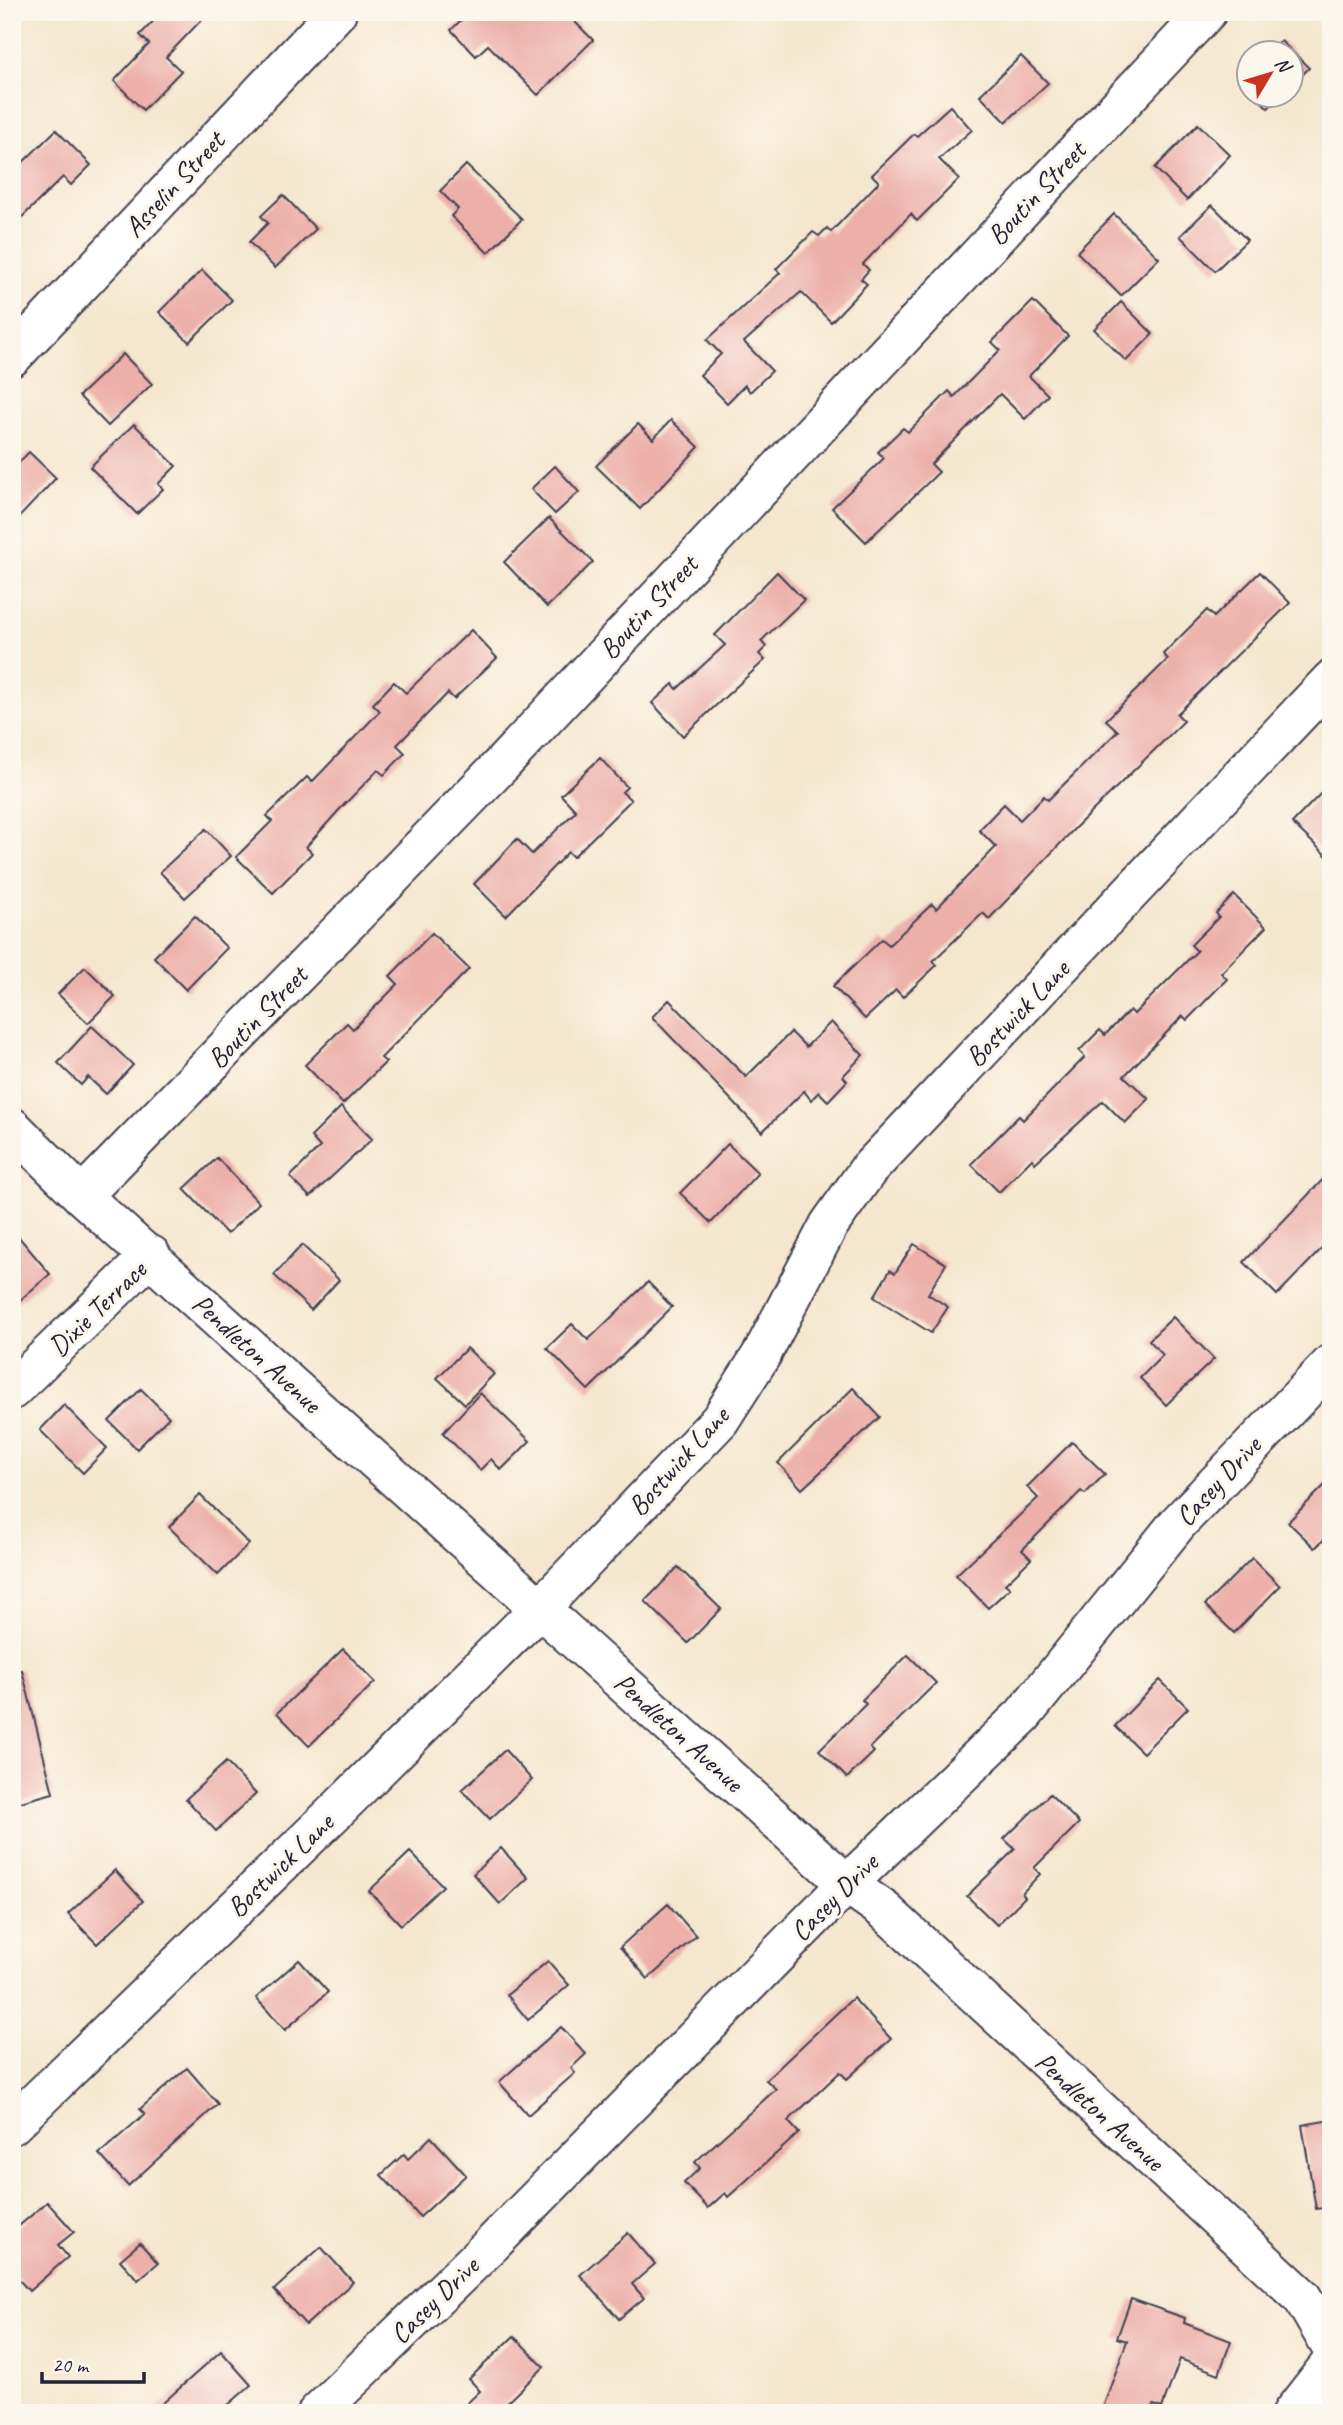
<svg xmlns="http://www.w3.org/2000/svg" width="1343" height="2425" viewBox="0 0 1343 2425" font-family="Caveat,sans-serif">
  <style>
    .building { fill: #ecafa9 }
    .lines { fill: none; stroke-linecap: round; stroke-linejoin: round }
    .minor-casing { stroke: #424051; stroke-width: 42 }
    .minor { stroke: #fff; stroke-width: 38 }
    .labels { text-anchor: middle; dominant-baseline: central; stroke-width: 6; stroke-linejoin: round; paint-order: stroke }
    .street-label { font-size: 28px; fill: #22223b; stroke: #fbf7ec }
  </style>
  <rect width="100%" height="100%" fill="#fbf7ec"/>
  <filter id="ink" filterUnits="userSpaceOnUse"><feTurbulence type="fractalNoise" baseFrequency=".0143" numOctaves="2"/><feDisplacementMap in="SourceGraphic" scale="14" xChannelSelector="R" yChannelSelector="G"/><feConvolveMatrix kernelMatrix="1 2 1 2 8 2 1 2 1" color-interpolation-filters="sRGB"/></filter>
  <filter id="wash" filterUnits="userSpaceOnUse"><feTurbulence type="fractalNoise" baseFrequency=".00686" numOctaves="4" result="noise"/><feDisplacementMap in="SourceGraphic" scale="28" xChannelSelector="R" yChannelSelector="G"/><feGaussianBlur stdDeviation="1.57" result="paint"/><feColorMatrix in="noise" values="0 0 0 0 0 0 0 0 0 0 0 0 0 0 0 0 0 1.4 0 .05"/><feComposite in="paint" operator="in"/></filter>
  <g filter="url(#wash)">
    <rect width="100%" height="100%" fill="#f5e7cf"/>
    <g id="blocks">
      <g class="building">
        <polygon points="162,12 209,12 166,57 181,71 143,110 114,81 149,44 140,35"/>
        <polygon points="469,12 565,12 593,40 538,95 488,45 476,56 451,30"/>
        <polygon points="1281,41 1309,68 1291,86 1291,52 1269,52"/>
        <polygon points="1021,56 1048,83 1006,122 980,95"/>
        <polygon points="1254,94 1282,94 1268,108"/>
        <polygon points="950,106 972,130 939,159 959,179 917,221 911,214 863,264 869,270 861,279 867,284 831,322 801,292 744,342 772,371 750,392 745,385 727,403 700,375 721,354 707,340 780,273 776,269 813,232 819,236 827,228 831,232 879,182 872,175 914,134 917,136"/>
        <polygon points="1198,124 1230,155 1187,200 1155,168"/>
        <polygon points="56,130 91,165 71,185 63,177 12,227 12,173"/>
        <polygon points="466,165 522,219 488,253 451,216 458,209 440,191"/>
        <polygon points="283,195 316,229 275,268 249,242 268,223 261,216"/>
        <polygon points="1212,205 1247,240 1215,271 1180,236"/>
        <polygon points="1114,214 1159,258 1121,296 1077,252"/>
        <polygon points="202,270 232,300 189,342 159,312"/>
        <polygon points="1033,301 1068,336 1029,376 1048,395 1025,419 1000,394 931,464 939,472 866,542 832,508 884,458 878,452 903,428 908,432 949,391 954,397 1000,350 992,342"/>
        <polygon points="1121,302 1153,334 1126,361 1094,329"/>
        <polygon points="123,354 152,384 108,426 79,396"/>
        <polygon points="671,420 699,447 640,509 596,466 638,424 653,439"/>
        <polygon points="134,424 176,466 158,484 163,489 137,514 90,467"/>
        <polygon points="29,452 56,478 12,525 12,470"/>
        <polygon points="555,466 579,492 555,514 531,489"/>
        <polygon points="549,518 593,562 547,607 504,562"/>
        <polygon points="777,572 804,600 761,641 766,647 759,654 765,660 683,736 652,703 673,684 677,689 725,645 715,635"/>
        <polygon points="1260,572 1290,603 1177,714 1184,721 1076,827 989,919 983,913 933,961 937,965 903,997 896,990 865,1019 833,986 882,939 889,945 932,904 936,909 996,847 979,830 1004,804 1020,820 1044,796 1048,800 1118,731 1106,720 1168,659 1163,654 1207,610 1214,617"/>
        <polygon points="471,630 497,658 454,699 448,693 397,745 405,753 384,775 378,770 340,809 306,847 312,853 273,893 236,857 272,821 267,816 307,777 312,782 380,711 373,704 394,682 406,693"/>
        <polygon points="600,758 627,787 622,792 631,800 573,857 568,852 506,916 474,884 517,839 532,854 576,811 561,795"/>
        <polygon points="1331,783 1331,860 1292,823"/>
        <polygon points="206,829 231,856 185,898 160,872"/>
        <polygon points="1234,895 1266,927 1221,973 1227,979 1187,1020 1183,1016 1124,1076 1149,1099 1125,1123 1103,1101 1035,1163 1032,1159 999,1192 971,1164 1019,1116 1023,1120 1085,1057 1079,1051 1100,1030 1105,1035 1130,1010 1134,1014 1197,951 1191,945 1219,917 1216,913"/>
        <polygon points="195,916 227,948 186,990 154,957"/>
        <polygon points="432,933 469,969 381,1058 386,1062 343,1104 305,1065 347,1023 353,1029 398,984 390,976"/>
        <polygon points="85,967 115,996 88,1023 58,994"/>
        <polygon points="669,1000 746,1077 791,1032 806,1047 831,1022 863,1055 843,1076 847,1081 828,1101 819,1092 811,1100 804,1091 762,1132 652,1017"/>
        <polygon points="92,1026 133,1065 106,1094 88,1077 81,1085 58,1063"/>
        <polygon points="341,1107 372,1139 310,1197 290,1177 320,1147 311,1137"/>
        <polygon points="728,1144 758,1173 711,1223 680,1193"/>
        <polygon points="217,1158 259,1203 227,1234 184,1189"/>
        <polygon points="1331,1171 1331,1239 1277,1295 1244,1262"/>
        <polygon points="12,1229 50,1274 12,1307"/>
        <polygon points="914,1244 946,1264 928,1294 948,1307 931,1333 874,1297 890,1270 895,1273"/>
        <polygon points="302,1245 339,1280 311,1310 274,1275"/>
        <polygon points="648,1282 672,1307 588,1390 547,1348 572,1324 588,1340"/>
        <polygon points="1173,1317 1214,1359 1166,1405 1140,1378 1163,1355 1149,1340"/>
        <polygon points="467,1348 494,1374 465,1404 437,1378"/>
        <polygon points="853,1388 880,1417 802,1489 778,1463"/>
        <polygon points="141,1389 169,1417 137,1449 109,1421"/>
        <polygon points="480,1393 530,1441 501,1470 491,1459 480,1470 443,1433"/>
        <polygon points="64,1405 107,1448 83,1473 40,1430"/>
        <polygon points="1072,1442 1105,1474 1085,1494 1081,1491 1022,1550 1031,1559 1005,1584 1010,1588 988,1608 956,1575 1038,1498 1027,1487"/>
        <polygon points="1331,1479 1331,1533 1315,1548 1288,1522"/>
        <polygon points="200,1495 249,1544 218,1575 169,1527"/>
        <polygon points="1252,1558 1280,1586 1234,1633 1205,1605"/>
        <polygon points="678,1567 721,1609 688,1643 645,1601"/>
        <polygon points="343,1649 375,1682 309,1746 277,1713"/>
        <polygon points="908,1655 936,1683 870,1748 874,1752 847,1778 819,1750 866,1704 862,1700"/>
        <polygon points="22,1670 53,1793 17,1803 12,1784 12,1672"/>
        <polygon points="1160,1680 1188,1708 1143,1753 1115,1726"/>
        <polygon points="505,1750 532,1780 490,1819 462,1790"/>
        <polygon points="226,1762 256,1794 216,1831 186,1799"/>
        <polygon points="1050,1794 1079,1823 1034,1868 1040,1874 1022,1893 1025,1897 997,1925 967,1896 1015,1849 1004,1839"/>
        <polygon points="501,1848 528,1878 500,1904 473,1874"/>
        <polygon points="410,1852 443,1886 401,1925 369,1891"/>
        <polygon points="115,1870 143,1901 97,1944 68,1914"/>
        <polygon points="668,1904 696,1936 648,1979 620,1947"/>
        <polygon points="299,1960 328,1992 285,2030 256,1998"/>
        <polygon points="548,1961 569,1985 528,2020 507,1995"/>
        <polygon points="853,1998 891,2039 847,2079 840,2072 788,2121 799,2133 728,2197 725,2193 708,2208 684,2183 700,2168 695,2162 776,2089 766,2080"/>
        <polygon points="561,2027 586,2054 571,2068 575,2073 528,2115 499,2082"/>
        <polygon points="187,2068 218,2104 128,2186 99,2154 145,2114 140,2109"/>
        <polygon points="1331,2120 1331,2207 1316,2209 1302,2125"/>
        <polygon points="431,2137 466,2175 420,2217 381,2175 404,2154 408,2159"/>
        <polygon points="47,2202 74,2232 58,2245 68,2257 29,2291 12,2272 12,2232"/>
        <polygon points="628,2233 655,2264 632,2284 644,2298 619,2319 580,2275"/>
        <polygon points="140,2243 158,2263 138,2280 120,2260"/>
        <polygon points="321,2247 353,2282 306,2325 274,2290"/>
        <polygon points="1131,2299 1185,2318 1184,2323 1231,2341 1219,2374 1180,2359 1162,2408 1154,2405 1151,2413 1101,2413 1127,2341 1117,2338"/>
        <polygon points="514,2336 544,2367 496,2413 457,2413 480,2391 469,2379"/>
        <polygon points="221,2351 251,2385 219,2413 152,2413"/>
      </g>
    </g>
  </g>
  <g filter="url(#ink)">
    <use href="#blocks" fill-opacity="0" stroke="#424051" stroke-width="2"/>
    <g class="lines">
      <g class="minor-casing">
        <g id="minor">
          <polyline points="12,357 337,12"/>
          <polyline points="12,1127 82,1196 272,1368 847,1884 884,1910 1302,2297 1331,2347"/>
          <polyline points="82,1196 505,761 1207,12"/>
          <polyline points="12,1390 151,1255"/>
          <polyline points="12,2125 339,1808 541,1607 720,1420 762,1354 829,1225 868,1170 1331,680"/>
          <polyline points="317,2413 493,2243 847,1884 1023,1715 1178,1523 1331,1364"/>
          <polyline points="1292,2413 1331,2363"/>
        </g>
      </g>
      <use href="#minor" class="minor"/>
    </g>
  </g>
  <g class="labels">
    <g class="street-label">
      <text transform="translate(174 184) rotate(-47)">Asselin Street</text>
      <text transform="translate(1036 193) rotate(-47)">Boutin Street</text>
      <text transform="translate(648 607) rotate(-47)">Boutin Street</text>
      <text transform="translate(1017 1013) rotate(-46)">Bostwick Lane</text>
      <text transform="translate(257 1017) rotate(-46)">Boutin Street</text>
      <text transform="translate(97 1308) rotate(-44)">Dixie Terrace</text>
      <text transform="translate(257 1353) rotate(42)">Pendleton Avenue</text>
      <text transform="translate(678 1461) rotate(-48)">Bostwick Lane</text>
      <text transform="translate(1218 1481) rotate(-47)">Casey Drive</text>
      <text transform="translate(679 1732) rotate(42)">Pendleton Avenue</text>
      <text transform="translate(280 1865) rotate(-44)">Bostwick Lane</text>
      <text transform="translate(834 1897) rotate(-45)">Casey Drive</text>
      <text transform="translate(1100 2111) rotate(42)">Pendleton Avenue</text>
      <text transform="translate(434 2300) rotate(-44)">Casey Drive</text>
    </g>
  </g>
  <rect width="1343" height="2425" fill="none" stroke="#fbf7ec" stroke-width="42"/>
  <g transform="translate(1270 74) rotate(52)"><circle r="33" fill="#fbf7ec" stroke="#a4a2a5" stroke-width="2"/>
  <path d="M0-5L12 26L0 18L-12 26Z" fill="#c8321e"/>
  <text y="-10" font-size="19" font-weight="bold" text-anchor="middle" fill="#22223b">N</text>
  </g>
  <path d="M42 2372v10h102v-10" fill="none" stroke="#22223b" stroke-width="3.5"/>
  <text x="52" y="2372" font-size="21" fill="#22223b" stroke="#fbf7ec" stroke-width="5" paint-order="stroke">20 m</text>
</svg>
